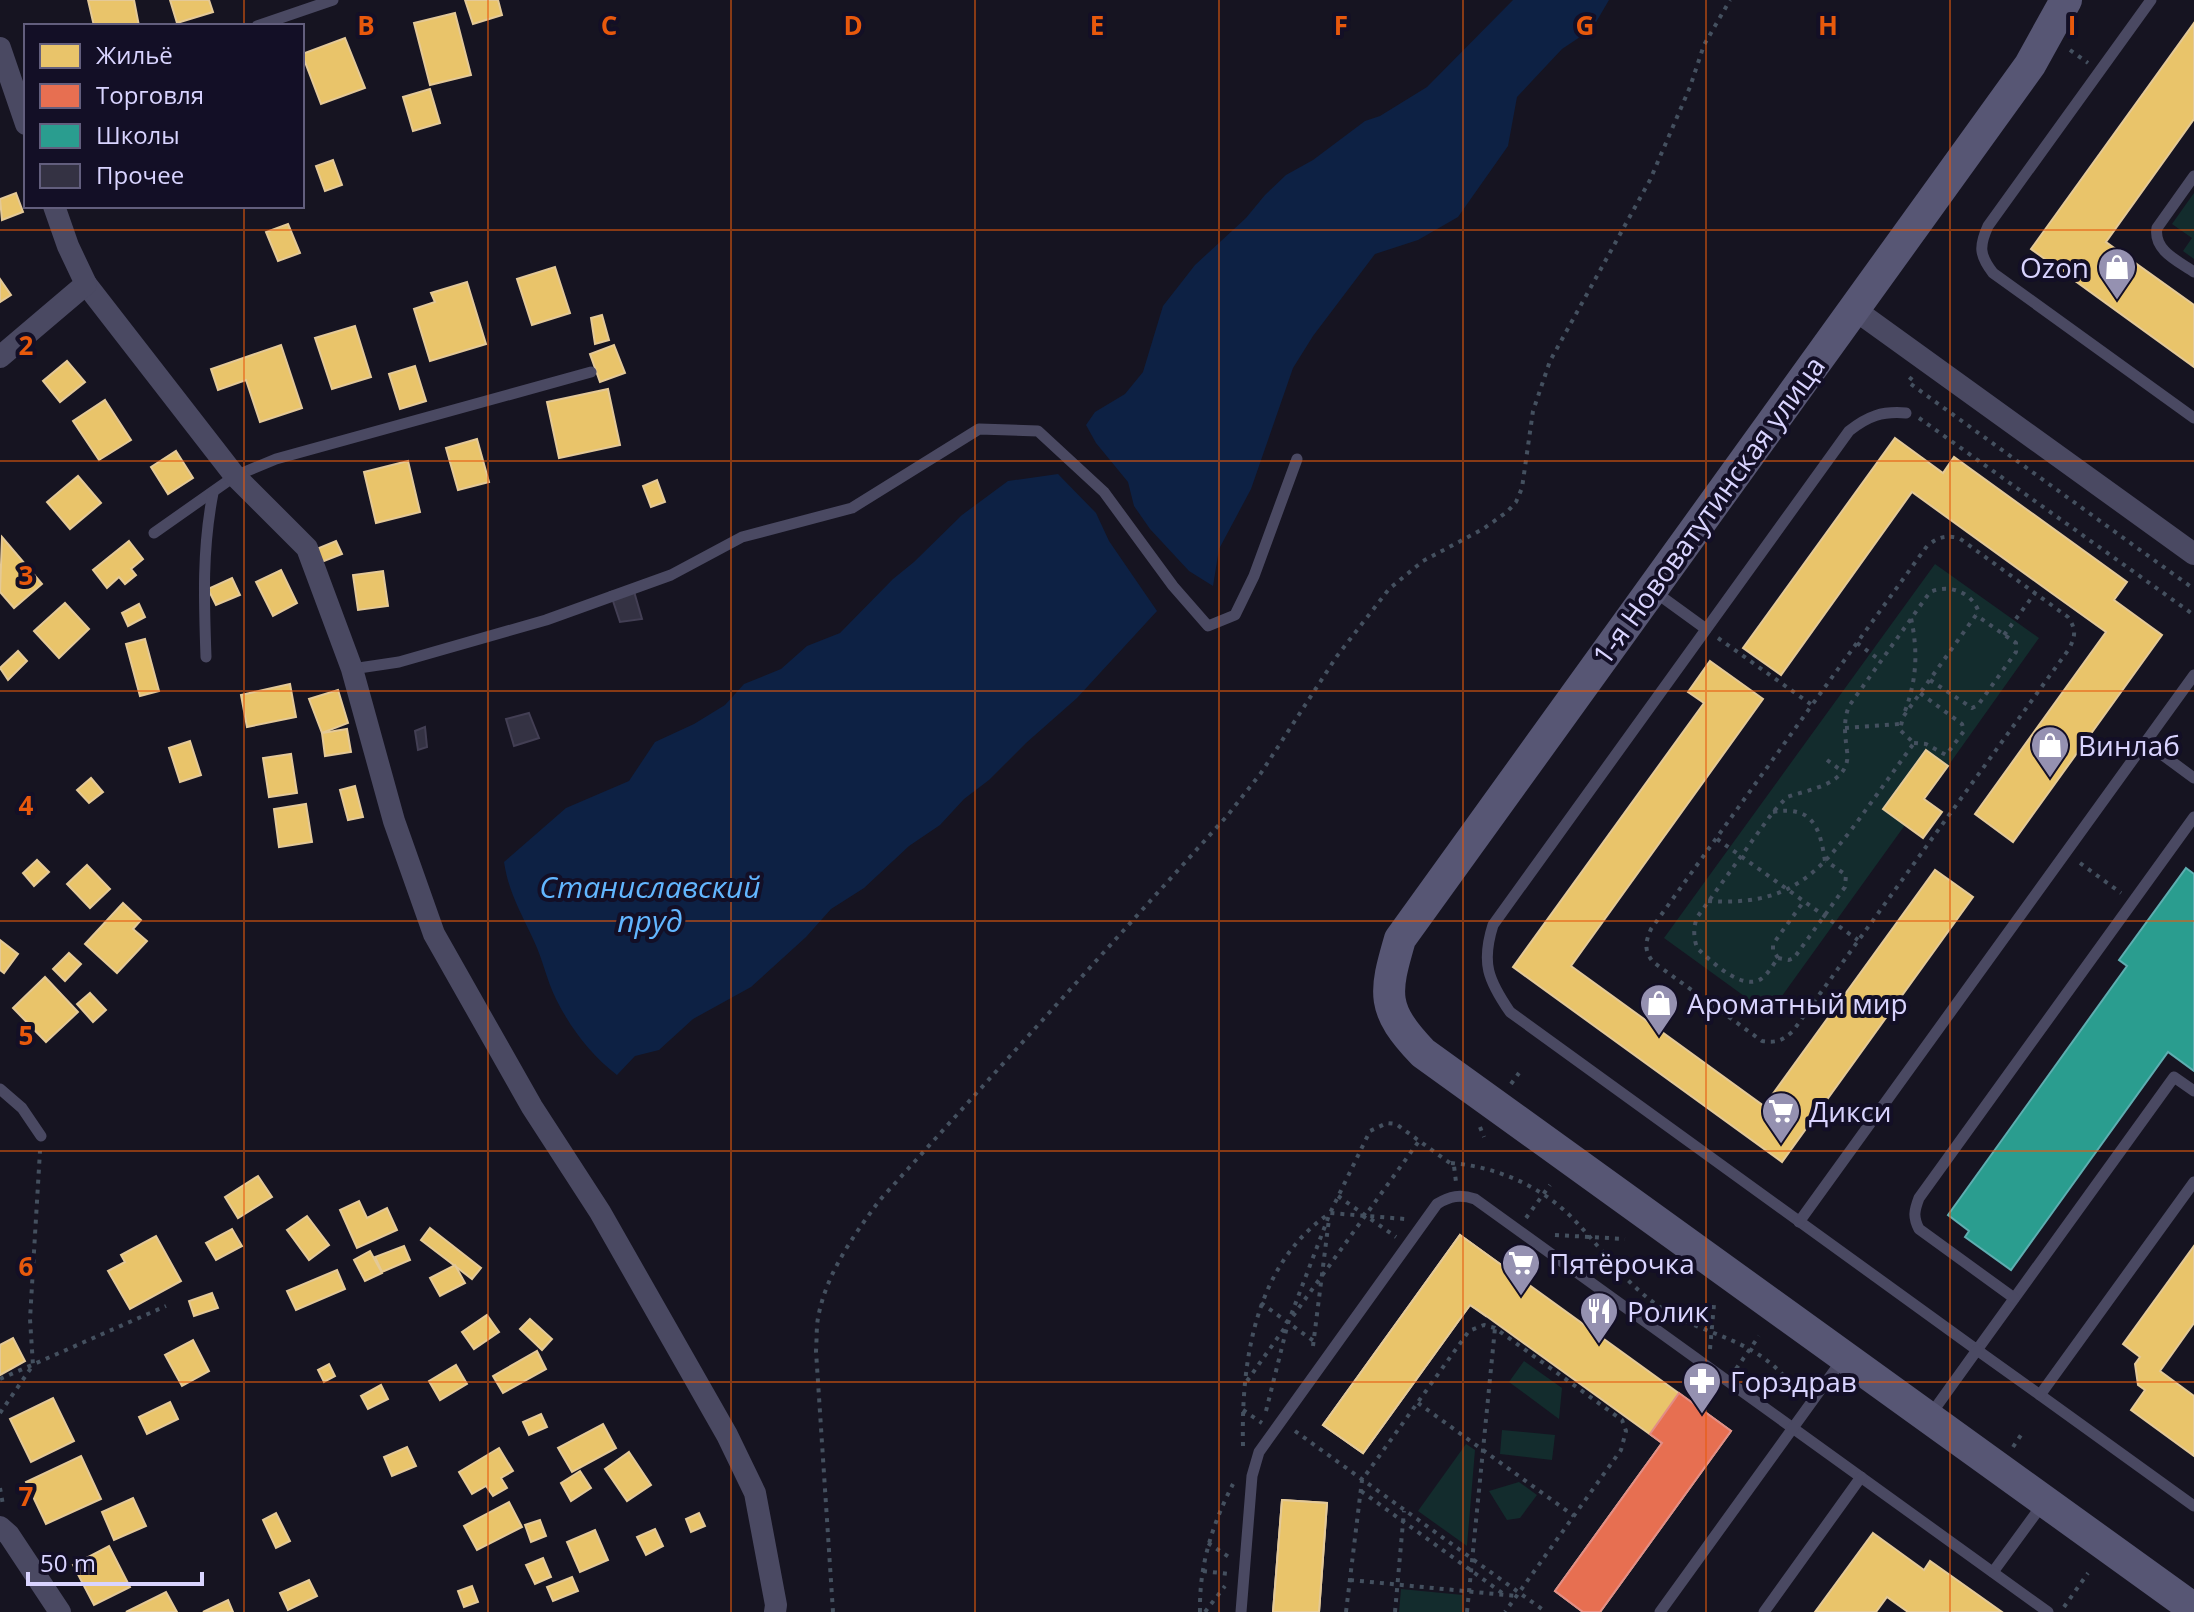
<svg xmlns="http://www.w3.org/2000/svg" width="2194" height="1612" viewBox="0 0 2194 1612" font-family="'Open Sans',sans-serif">
  <style>
    .green { fill: #132c2d }
    .water { fill: #0d2144 }
    .homes { fill: #e9c46a; stroke: #e4c997; stroke-width: 2 }
    .shops { fill: #e76f51; stroke: #e38d85; stroke-width: 2 }
    .schools { fill: #2a9d8f; stroke: #5eaeb1; stroke-width: 2 }
    .building { fill: #343243; stroke: #433f54; stroke-width: 2 }
    .lines { fill: none; stroke-linecap: round; stroke-linejoin: round }
    .path { stroke: #44505f; stroke-width: 4; stroke-dasharray: 4 6; stroke-linecap: butt }
    .lane { stroke: #4a4962; stroke-width: 11 }
    .street { stroke: #4a4962; stroke-width: 22 }
    .secondary { stroke: #575674; stroke-width: 32 }
    .grid { fill: none; stroke: #e8590c; stroke-width: 2; stroke-opacity: 0.55 }
    .labels { text-anchor: middle; dominant-baseline: central; stroke-width: 8; stroke-linejoin: round; paint-order: stroke }
    .poi-label { font-size: 28px; fill: #d9d4ff; stroke: #130f26; text-anchor: start }
    .street-label { font-size: 28px; fill: #d9d4ff; stroke: #130f26 }
    .water-label { font-size: 30px; font-style: italic; fill: #62b6ff; stroke: #130f26 }
    .grid-label { font-size: 26px; text-anchor: middle; font-weight: bold; fill: #e8590c; stroke: #130f26; stroke-width: 8; stroke-linejoin: round; paint-order: stroke }
  </style>
  <rect width="100%" height="100%" fill="#161421"/>
  <g class="green">
    <polygon points="2194,193 2194,259 2183,251 2192,238 2172,224"/>
    <polygon points="1935,564 2039,638 1948,766 1925,751 1883,809 1905,825 1769,1014 1664,938"/>
    <polygon points="1524,1361 1562,1388 1559,1419 1509,1382"/>
    <polygon points="1502,1430 1555,1435 1552,1460 1500,1454"/>
    <polygon points="1466,1444 1475,1450 1467,1546 1418,1511"/>
    <polygon points="1519,1482 1537,1495 1520,1518 1507,1520 1489,1491"/>
    <polygon points="1401,1589 1463,1595 1462,1612 1399,1612"/>
  </g>
  <g class="water">
    <polygon points="1513,0 1609,0 1592,29 1562,49 1517,97 1508,146 1458,217 1418,240 1375,254 1313,336 1293,368 1251,489 1219,549 1213,586 1189,571 1150,529 1134,506 1128,482 1096,443 1086,425 1095,412 1125,394 1143,372 1163,306 1195,265 1246,218 1265,195 1286,175 1313,160 1365,121 1380,116 1427,87"/>
    <path d="M1058,474L1096,513L1109,541L1157,611L1077,698L1026,743L989,780L964,799L940,825L909,846L864,888L831,909L806,937L751,987L693,1019L659,1050L635,1056L617,1075C591,1055 571,1029 556,999C547,981 543,960 534,941C521,912 509,894 504,862L566,808L629,781L655,742L694,724L725,705L744,684L781,669L807,646L840,633L893,579L914,562L962,515L1008,481Z"/>
  </g>
  <g class="homes">
    <polygon points="88,0 134,0 139,26 94,26"/>
    <polygon points="170,0 209,0 213,12 177,23"/>
    <polygon points="465,0 498,0 502,15 473,24"/>
    <polygon points="455,13 471,75 430,85 414,23"/>
    <polygon points="2194,23 2194,119 2106,242 2194,305 2194,367 2031,249"/>
    <polygon points="345,38 365,88 321,104 302,54"/>
    <polygon points="430,89 440,123 413,131 403,97"/>
    <polygon points="333,160 342,185 325,191 316,166"/>
    <polygon points="16,193 23,212 2,220 0,199"/>
    <polygon points="288,224 300,253 278,261 266,232"/>
    <polygon points="555,267 570,313 532,325 517,279"/>
    <polygon points="0,279 11,295 0,302"/>
    <polygon points="467,282 486,344 430,361 414,309 435,302 431,293"/>
    <polygon points="602,315 609,340 595,344 591,318"/>
    <polygon points="355,326 371,377 332,389 315,338"/>
    <polygon points="281,345 302,408 260,422 246,380 218,390 211,369"/>
    <polygon points="614,345 625,373 600,382 590,354"/>
    <polygon points="67,361 85,382 60,402 43,381"/>
    <polygon points="415,366 426,401 400,409 389,374"/>
    <polygon points="608,389 620,445 559,458 547,402"/>
    <polygon points="105,400 131,440 99,460 73,421"/>
    <polygon points="1895,438 1943,473 1954,457 2127,582 2114,600 2162,635 2013,842 1975,814 2106,632 2053,594 1912,492 1781,675 1743,648"/>
    <polygon points="477,439 489,482 458,490 446,448"/>
    <polygon points="176,451 193,478 168,494 151,467"/>
    <polygon points="408,461 420,512 376,523 364,472"/>
    <polygon points="78,476 101,503 70,529 47,502"/>
    <polygon points="657,480 665,502 651,507 643,486"/>
    <polygon points="2,537 42,584 14,608 0,592"/>
    <polygon points="129,541 143,559 131,569 136,575 125,584 119,577 107,588 93,570"/>
    <polygon points="336,541 342,554 319,563 314,550"/>
    <polygon points="281,570 297,603 273,616 256,582"/>
    <polygon points="383,571 388,606 358,610 353,575"/>
    <polygon points="232,578 240,595 216,605 208,589"/>
    <polygon points="65,603 89,629 59,658 34,631"/>
    <polygon points="139,604 145,617 128,626 122,613"/>
    <polygon points="145,639 159,691 140,696 126,644"/>
    <polygon points="18,651 27,661 8,680 0,668"/>
    <polygon points="1710,661 1763,699 1571,966 1764,1106 1935,870 1973,897 1782,1162 1513,967 1704,703 1688,692"/>
    <polygon points="290,684 296,717 247,727 241,695"/>
    <polygon points="338,690 348,723 322,733 309,699"/>
    <polygon points="347,729 351,752 325,756 322,733"/>
    <polygon points="190,741 201,775 180,782 169,748"/>
    <polygon points="1926,750 1948,766 1924,799 1942,812 1923,838 1883,809"/>
    <polygon points="291,754 297,793 269,797 263,758"/>
    <polygon points="91,778 103,792 89,803 77,790"/>
    <polygon points="355,786 363,817 348,820 340,790"/>
    <polygon points="306,804 312,842 279,847 274,809"/>
    <polygon points="37,860 49,872 34,886 23,873"/>
    <polygon points="87,865 110,889 90,908 67,884"/>
    <polygon points="123,903 141,920 133,929 147,941 117,973 85,944"/>
    <polygon points="0,940 18,954 4,973 0,970"/>
    <polygon points="69,953 81,964 65,981 53,969"/>
    <polygon points="45,977 78,1012 46,1042 13,1008"/>
    <polygon points="90,993 106,1010 93,1022 77,1004"/>
    <polygon points="258,1176 272,1197 238,1218 225,1197"/>
    <polygon points="359,1201 367,1218 387,1208 397,1230 357,1248 340,1210"/>
    <polygon points="307,1216 329,1245 309,1260 287,1230"/>
    <polygon points="430,1228 481,1268 472,1279 421,1240"/>
    <polygon points="232,1229 242,1246 216,1260 206,1243"/>
    <polygon points="1460,1235 1515,1275 1486,1316 1470,1305 1363,1453 1323,1425"/>
    <polygon points="1460,1235 1731,1431 1600,1612 1583,1612 1555,1591 1662,1443 1478,1310 1470,1305 1363,1453 1323,1425"/>
    <polygon points="156,1236 181,1281 130,1309 108,1271 125,1262 121,1255"/>
    <polygon points="404,1246 410,1260 382,1272 375,1257"/>
    <polygon points="2194,1246 2194,1323 2160,1371 2194,1396 2194,1456 2131,1410 2145,1390 2138,1385 2135,1364 2140,1357 2123,1344"/>
    <polygon points="370,1251 382,1273 365,1281 354,1260"/>
    <polygon points="455,1265 465,1283 440,1296 430,1278"/>
    <polygon points="337,1270 345,1289 296,1310 287,1291"/>
    <polygon points="212,1293 218,1308 194,1316 189,1301"/>
    <polygon points="487,1315 499,1332 474,1349 462,1332"/>
    <polygon points="530,1319 552,1339 542,1350 520,1329"/>
    <polygon points="13,1338 25,1361 0,1375 0,1345"/>
    <polygon points="193,1340 209,1371 182,1386 165,1355"/>
    <polygon points="537,1351 546,1369 503,1393 493,1376"/>
    <polygon points="329,1364 335,1376 324,1382 318,1370"/>
    <polygon points="456,1365 467,1384 440,1400 429,1381"/>
    <polygon points="381,1385 388,1399 368,1409 361,1396"/>
    <polygon points="53,1398 74,1441 31,1462 10,1419"/>
    <polygon points="170,1402 178,1419 147,1434 139,1417"/>
    <polygon points="541,1414 547,1427 529,1435 523,1422"/>
    <polygon points="603,1424 616,1448 572,1472 558,1448"/>
    <polygon points="407,1447 416,1466 392,1476 384,1457"/>
    <polygon points="499,1448 513,1471 501,1478 507,1488 493,1496 486,1486 472,1494 459,1472"/>
    <polygon points="629,1452 651,1485 627,1501 605,1469"/>
    <polygon points="81,1456 101,1499 46,1524 26,1482"/>
    <polygon points="580,1471 591,1488 571,1501 561,1483"/>
    <polygon points="133,1498 146,1526 114,1540 102,1512"/>
    <polygon points="1282,1500 1327,1503 1319,1612 1273,1612"/>
    <polygon points="1282,1500 1327,1503 1319,1612 1273,1612"/>
    <polygon points="509,1502 522,1527 477,1550 464,1526"/>
    <polygon points="276,1513 290,1541 276,1548 263,1520"/>
    <polygon points="699,1513 705,1526 691,1532 686,1519"/>
    <polygon points="540,1520 546,1536 531,1542 525,1525"/>
    <polygon points="655,1529 663,1546 646,1555 637,1537"/>
    <polygon points="595,1530 608,1560 580,1572 567,1542"/>
    <polygon points="1873,1533 1924,1570 1930,1561 2002,1612 1908,1612 1887,1597 1876,1612 1815,1612"/>
    <polygon points="109,1546 130,1587 94,1605 73,1565"/>
    <polygon points="543,1558 551,1577 535,1584 526,1565"/>
    <polygon points="572,1577 578,1591 553,1601 547,1587"/>
    <polygon points="309,1580 317,1596 288,1610 280,1593"/>
    <polygon points="472,1586 478,1602 464,1607 458,1591"/>
    <polygon points="166,1592 177,1612 126,1612"/>
    <polygon points="228,1600 233,1612 203,1612"/>
  </g>
  <polygon class="shops" points="1679,1393 1731,1431 1600,1612 1583,1612 1555,1591 1662,1443 1650,1434"/>
  <polygon class="schools" points="2186,868 2194,874 2194,1071 2168,1052 2011,1270 1965,1237 1969,1231 1948,1215 2127,966 2119,960"/>
  <g class="building">
    <polygon points="633,588 642,619 620,622 610,592"/>
    <polygon points="529,713 539,738 514,746 506,719"/>
    <polygon points="425,727 427,747 418,750 415,731"/>
  </g>
  <g class="lines">
    <g class="path">
      <polyline points="2070,50 2088,63"/>
      <polyline points="1912,377 1908,382 2194,589"/>
      <polyline points="1919,418 2194,615"/>
      <polyline points="2004,635 2035,593"/>
      <path d="M1718,638L1812,705L1651,929C1645,943 1644,950 1653,962L1762,1041C1776,1043 1782,1041 1793,1031L2069,649C2076,635 2076,629 2068,617L1959,538C1945,535 1938,537 1927,546L1812,705"/>
      <polyline points="1857,643 1881,661"/>
      <polyline points="1930,680 1972,708 1978,705 2016,652 2016,643 1976,615"/>
      <path d="M1905,711C1917,679 1918,651 1911,618"/>
      <polyline points="1845,728 1900,724"/>
      <polyline points="1914,743 1926,744 1946,755 1964,731 1962,724 1920,693"/>
      <polyline points="1827,760 1842,771"/>
      <path d="M1773,812C1813,805 1820,828 1825,861"/>
      <polyline points="1717,839 1858,940"/>
      <polyline points="2080,863 2121,893"/>
      <path d="M1708,901C1786,906 1816,878 1860,818C1878,793 1896,768 1914,743L1900,730L1903,717L1976,615L1978,610C1970,591 1948,584 1930,592L1849,706C1843,721 1845,735 1847,751C1852,784 1810,789 1787,797L1773,812L1698,916C1693,925 1693,940 1698,949C1712,962 1742,991 1761,979C1768,974 1773,965 1778,958"/>
      <polyline points="1778,958 1789,960 1794,958 1845,887 1846,875 1826,861"/>
      <polyline points="1778,958 1773,950 1773,944 1804,901"/>
      <polyline points="1511,1084 1519,1073"/>
      <polyline points="1480,1127 1484,1137"/>
      <path d="M1451,1163C1499,1167 1546,1188 1579,1225C1606,1254 1627,1285 1660,1307C1713,1341 1756,1335 1798,1393"/>
      <polyline points="1338,1196 1396,1237"/>
      <polyline points="1526,1218 1550,1185"/>
      <polyline points="1555,1235 1625,1239"/>
      <polyline points="1261,1303 1315,1342"/>
      <polyline points="1293,1316 1419,1141"/>
      <polyline points="1313,1346 1329,1219"/>
      <polyline points="1710,1349 1714,1304"/>
      <polyline points="1736,1369 1759,1336"/>
      <polyline points="0,1379 166,1306"/>
      <polyline points="1247,1381 1286,1326"/>
      <polyline points="1418,1403 1574,1516"/>
      <polyline points="1243,1410 1262,1423"/>
      <polyline points="1266,1411 1288,1323 1330,1213 1370,1131 1387,1123 1396,1124 1454,1166 1456,1182"/>
      <polyline points="0,1413 33,1365 30,1319 40,1151"/>
      <polyline points="1295,1431 1546,1612"/>
      <path d="M1243,1446C1241,1361 1255,1264 1330,1213L1405,1219"/>
      <polyline points="2013,1447 2021,1435"/>
      <polyline points="0,1488 3,1505"/>
      <polyline points="1361,1491 1505,1595"/>
      <polyline points="1208,1543 1229,1557"/>
      <polyline points="1203,1571 1229,1574"/>
      <polyline points="1350,1580 1516,1596"/>
      <polyline points="2064,1607 2088,1573"/>
      <path d="M833,1612L816,1351C817,1338 816,1325 819,1313C828,1271 854,1235 879,1201L1227,816L1261,773L1337,656L1389,589L1423,561L1483,529L1507,512L1516,502L1522,488L1533,411L1550,361L1650,180L1690,87L1704,45L1730,0"/>
      <path d="M1200,1612C1199,1566 1212,1525 1233,1484"/>
      <polyline points="1205,1612 1225,1586"/>
      <polyline points="1346,1612 1362,1480 1469,1331 1484,1325 1495,1328 1622,1420 1626,1431 1621,1450 1505,1612"/>
      <polyline points="1395,1612 1404,1511"/>
      <polyline points="1467,1612 1495,1328"/>
    </g>
    <g class="lane">
      <path d="M2151,0L1988,226C1979,246 1979,255 1993,273L2194,418"/>
      <polyline points="257,26 333,0"/>
      <path d="M2194,176L2157,228C2153,250 2178,261 2194,272"/>
      <path d="M1906,413C1882,411 1868,416 1849,431L1493,925C1481,963 1488,980 1510,1012L1977,1350L2174,1077L2194,1091"/>
      <polyline points="154,533 235,476 276,459 591,372"/>
      <polyline points="1655,592 1706,629"/>
      <path d="M206,657C204,600 202,550 213,493"/>
      <polyline points="352,669 399,662 546,620 671,575 742,537 852,508 979,429 1038,431 1104,492 1173,586 1208,626 1235,615 1254,576 1297,459"/>
      <polyline points="2145,742 2194,778"/>
      <polyline points="0,1089 22,1108 41,1136"/>
      <polyline points="1799,1222 2194,675"/>
      <path d="M2014,1298L1919,1229C1913,1217 1914,1211 1919,1198L2194,817"/>
      <polyline points="2040,1395 2194,1506"/>
      <polyline points="1931,1414 1977,1350 2040,1395 2194,1182"/>
      <polyline points="1993,1572 2042,1505"/>
      <path d="M1241,1612L1252,1476L1259,1452L1437,1204C1450,1196 1460,1194 1475,1199L2048,1612"/>
      <polyline points="1660,1612 1842,1360"/>
      <polyline points="1764,1612 1861,1477"/>
    </g>
    <g class="street">
      <polyline points="0,48 26,124"/>
      <polyline points="86,284 235,476 307,548 352,669 394,821 434,934 532,1107 600,1212 727,1435 755,1493 776,1605 775,1612"/>
      <polyline points="1854,309 2194,554"/>
      <polyline points="0,357 86,284 68,246 54,206"/>
      <polyline points="0,1527 9,1535 60,1612"/>
    </g>
    <path class="secondary" d="M2066,0L2030,65L1400,939C1384,994 1381,1009 1423,1053L2194,1609"/>
  </g>
  <path class="grid" d="M244,0V26M488,0V1612M731,0V1612M975,0V1612M1219,0V1612M1463,0V1612M1706,0V1612M1950,0V1612M244,206V1612M0,230H2194M0,461H2194M0,691H2194M0,921H2194M0,1151H2194M0,1382H2194"/>
  <defs>
    <g id="shop-pin" transform="scale(2)"><path d="M0 17L-7.5 6A9.5 9.5 0 1 1 7.5 6Z" fill="#9591b1" stroke="#130f26"/><path d="M-5-2.5h2.3a2.7 3.5 0 0 1 5.4 0H5L5.5 6h-11ZM-1.5-2.5h3a1.5 2.3 0 0 0-3 0Z" fill="#fff"/></g>
    <g id="supermarket-pin" transform="scale(2)"><path d="M0 17L-7.5 6A9.5 9.5 0 1 1 7.5 6Z" fill="#9591b1" stroke="#130f26"/><path d="M-6-5.5h2.5l.6 2H6L4.5 2H-2.5L-4.4-4H-6ZM-1.5 3.2a1.3 1.3 0 1 0 .1 0ZM3 3.2a1.3 1.3 0 1 0 .1 0Z" fill="#fff"/></g>
    <g id="restaurant-pin" transform="scale(2)"><path d="M0 17L-7.5 6A9.5 9.5 0 1 1 7.5 6Z" fill="#9591b1" stroke="#130f26"/><path d="M-5-6h1v4h1v-4h1v4h1v-4h1v5L-1.5 .5V6h-2V.5L-5-1ZM5-6V6H3V1.5H1.5Q1.5-4 5-6Z" fill="#fff"/></g>
    <g id="pharmacy-pin" transform="scale(2)"><path d="M0 17L-7.5 6A9.5 9.5 0 1 1 7.5 6Z" fill="#9591b1" stroke="#130f26"/><path d="M-2-6h4v4h4v4h-4v4h-4v-4h-4v-4h4Z" fill="#fff"/></g>
  </defs>
  <g fill-rule="evenodd">
    <use href="#shop-pin" x="2117" y="267"/>
    <use href="#shop-pin" x="2050" y="745"/>
    <use href="#shop-pin" x="1659" y="1003"/>
    <use href="#supermarket-pin" x="1781" y="1111"/>
    <use href="#supermarket-pin" x="1521" y="1263"/>
    <use href="#restaurant-pin" x="1599" y="1311"/>
    <use href="#pharmacy-pin" x="1702" y="1381"/>
  </g>
  <g class="labels">
    <g class="poi-label">
      <text x="2089" y="267" text-anchor="end">Ozon</text>
      <text x="2078" y="745">Винлаб</text>
      <text x="1687" y="1003">Ароматный мир</text>
      <text x="1809" y="1111">Дикси</text>
      <text x="1549" y="1263">Пятёрочка</text>
      <text x="1627" y="1311">Ролик</text>
      <text x="1730" y="1381">Горздрав</text>
    </g>
    <g class="street-label">
      <text transform="translate(1708 510) rotate(-54)">1-я Нововатутинская улица</text>
    </g>
    <g class="water-label">
      <text x="650" y="886">Станиславский<tspan x="650" dy="34">пруд</tspan></text>
    </g>
  </g>
  <g class="grid-label">
    <text x="366" y="35">B</text>
    <text x="609" y="35">C</text>
    <text x="853" y="35">D</text>
    <text x="1097" y="35">E</text>
    <text x="1341" y="35">F</text>
    <text x="1585" y="35">G</text>
    <text x="1828" y="35">H</text>
    <text x="2072" y="35">I</text>
    <text x="26" y="355">2</text>
    <text x="26" y="585">3</text>
    <text x="26" y="815">4</text>
    <text x="26" y="1045">5</text>
    <text x="26" y="1276">6</text>
    <text x="26" y="1506">7</text>
  </g>
  <rect x="24" y="24" width="280" height="184" fill="#130f26" stroke="#625e7d" stroke-width="2"/>
  <rect x="40" y="44" width="40" height="24" fill="#e9c46a" stroke="#625e7d" stroke-width="2"/>
  <text x="96" y="64" font-size="24" fill="#d9d4ff">Жильё</text>
  <rect x="40" y="84" width="40" height="24" fill="#e76f51" stroke="#625e7d" stroke-width="2"/>
  <text x="96" y="104" font-size="24" fill="#d9d4ff">Торговля</text>
  <rect x="40" y="124" width="40" height="24" fill="#2a9d8f" stroke="#625e7d" stroke-width="2"/>
  <text x="96" y="144" font-size="24" fill="#d9d4ff">Школы</text>
  <rect x="40" y="164" width="40" height="24" fill="#343243" stroke="#625e7d" stroke-width="2"/>
  <text x="96" y="184" font-size="24" fill="#d9d4ff">Прочее</text>
  <path d="M28 1572v12h174v-12" fill="none" stroke="#d9d4ff" stroke-width="4"/>
  <text x="40" y="1572" font-size="24" fill="#d9d4ff" stroke="#130f26" stroke-width="6" paint-order="stroke">50 m</text>
</svg>
